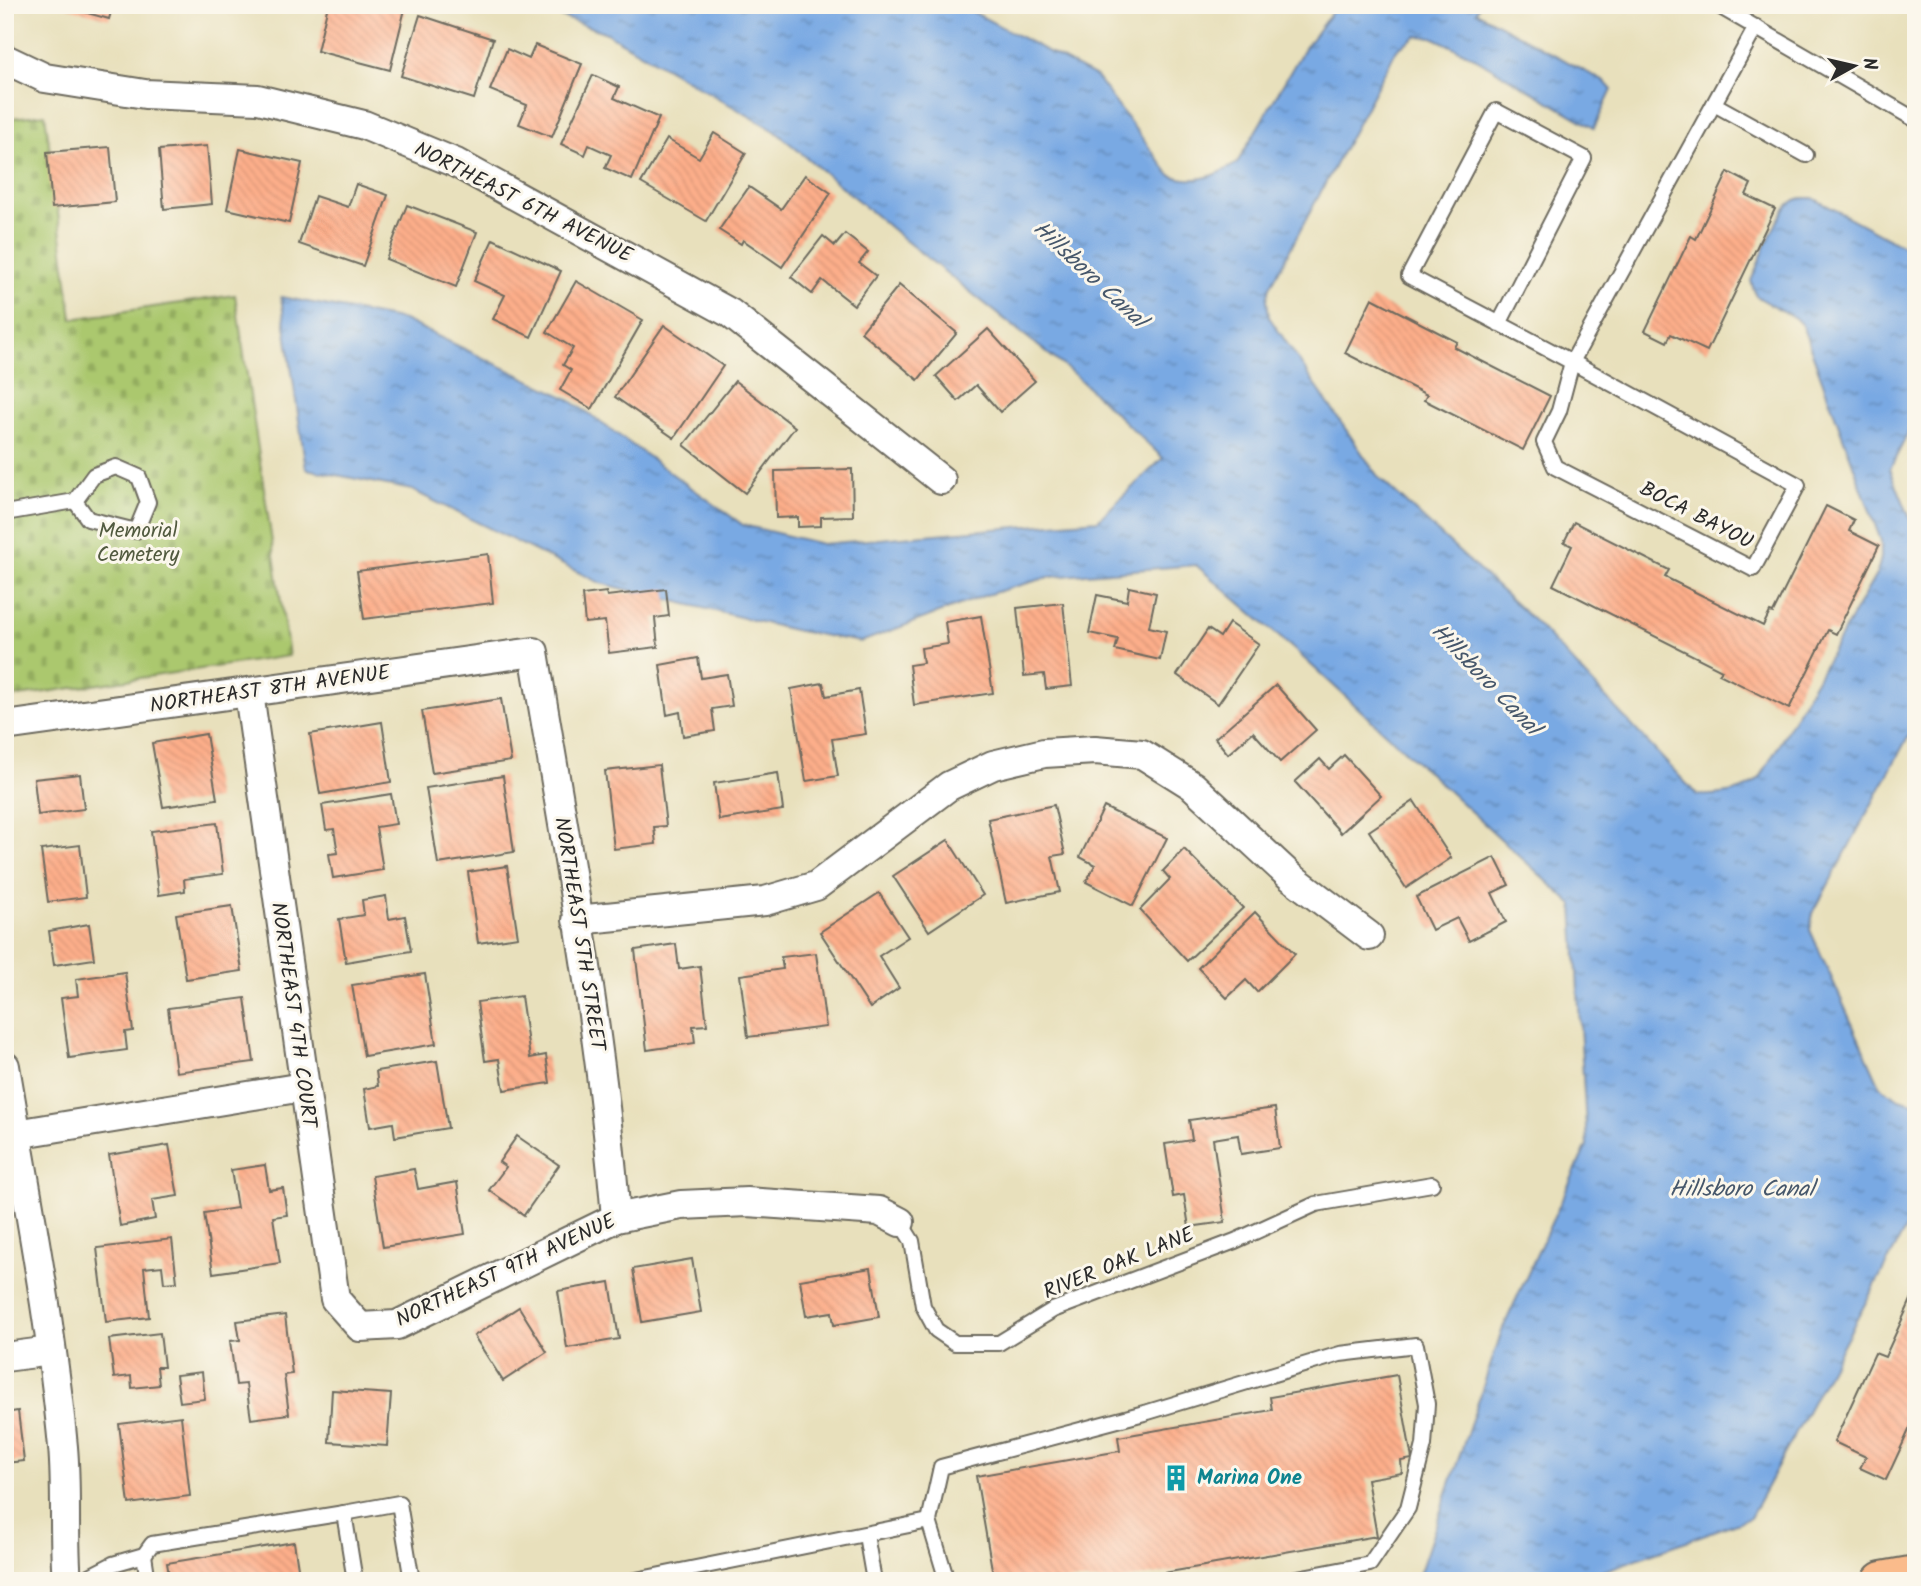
<svg xmlns="http://www.w3.org/2000/svg" width="1921" height="1586" viewBox="0 0 1921 1586" font-family="Kalam,sans-serif">
  <style>
    .cemetery { fill: url(#cemetery-stones); stroke: #6b7a4c; stroke-width: 2 }
    .water { fill: url(#water-ripples); stroke: #526a87; stroke-width: 2 }
    .building { fill: url(#building-back-hatch) }
    .lines { fill: none; stroke-linecap: round; stroke-linejoin: round }
    .lane-casing { stroke: #6d6a5e; stroke-width: 18 }
    .street-casing { stroke: #6d6a5e; stroke-width: 32 }
    .primary-casing { stroke: #6d6a5e; stroke-width: 42 }
    .lane { stroke: #fff; stroke-width: 14 }
    .street { stroke: #fff; stroke-width: 28 }
    .primary { stroke: #fabb8b; stroke-width: 38 }
    .labels { text-anchor: middle; dominant-baseline: central; stroke-width: 6; stroke-linejoin: round; paint-order: stroke }
    .street-label { font-size: 21px; fill: #2b2b2b; stroke: #fbf7ec }
    .park-label { font-size: 21px; fill: #515a3f; stroke: #fbf7ec }
    .culture-label { font-size: 21px; font-weight: bold; fill: #0d838f; stroke: #fbf7ec; text-anchor: start }
    .water-label { font-size: 23px; font-style: italic; fill: #46576b; stroke: #fbf7ec }
  </style>
  <defs>
    <pattern id="cemetery-stones" width="16" height="16" patternUnits="userSpaceOnUse" patternTransform="scale(1.75)"><rect width="16" height="16" fill="#abc86e"/><path d="M2 7V4a2 2 0 0 1 4 0v3zM10 15v-3a2 2 0 0 1 4 0v3z" fill="#93ac5f"/></pattern>
    <pattern id="water-ripples" width="26" height="14" patternUnits="userSpaceOnUse" patternTransform="scale(1.75)"><rect width="26" height="14" fill="#79a9e3"/><path d="M2 4q2-2 4 0t4 0M15 11q2-2 4 0t4 0" fill="none" stroke="#638ab8"/></pattern>
    <pattern id="building-back-hatch" width="6" height="6" patternUnits="userSpaceOnUse" patternTransform="scale(1.75)"><rect width="6" height="6" fill="#fdae8a"/><path d="M-1 5l2 2M0 0l6 6M5-1l2 2" fill="none" stroke="#d99677"/></pattern>
  </defs>
  <rect width="100%" height="100%" fill="#fbf7ec"/>
  <filter id="ink" filterUnits="userSpaceOnUse"><feTurbulence type="fractalNoise" baseFrequency=".0143" numOctaves="2"/><feDisplacementMap in="SourceGraphic" scale="14" xChannelSelector="R" yChannelSelector="G"/><feConvolveMatrix kernelMatrix="1 2 1 2 8 2 1 2 1" color-interpolation-filters="sRGB"/></filter>
  <filter id="wash" filterUnits="userSpaceOnUse"><feTurbulence type="fractalNoise" baseFrequency=".00686" numOctaves="4" result="noise"/><feDisplacementMap in="SourceGraphic" scale="28" xChannelSelector="R" yChannelSelector="G"/><feGaussianBlur stdDeviation="1.57" result="paint"/><feColorMatrix in="noise" values="0 0 0 0 0 0 0 0 0 0 0 0 0 0 0 0 0 1.4 0 .05"/><feComposite in="paint" operator="in"/></filter>
  <g filter="url(#wash)">
    <rect width="100%" height="100%" fill="#e8e0bc"/>
    <polygon class="cemetery" points="45,114 72,319 235,295 289,656 5,698 5,119"/>
    <path class="water" d="M528,5H960L1096,77L1170,175C1193,185 1217,176 1237,163L1302,52L1337,5H1479L1476,12L1605,82L1612,90L1594,128L1466,53L1432,37L1416,36L1397,49L1270,287L1267,299L1269,317L1379,478L1536,623L1697,795C1718,796 1745,793 1760,778L1877,573L1881,558V541L1802,325L1795,318L1756,296L1751,281C1759,263 1778,211 1792,202C1798,197 1806,198 1813,198L1916,253V417L1890,469L1916,533V722L1813,913L1810,930L1880,1086L1899,1099L1916,1104V1209L1750,1518L1587,1577L1585,1581H1417L1503,1328L1587,1145L1573,905L1297,652L1196,565L1049,577L986,595L861,642L793,630L600,583L412,490L306,469L281,297L404,320L567,398L743,525L822,544L1098,520L1163,458L1075,375L906,241L775,131L604,32Z"/>
    <g id="blocks">
      <g class="building">
        <polygon points="59,5 113,5 109,19"/>
        <polygon points="328,5 406,5 390,70 317,51"/>
        <polygon points="420,15 493,39 474,99 401,76"/>
        <polygon points="535,45 582,64 552,137 519,124 527,105 490,90 507,49 529,59"/>
        <polygon points="593,75 619,87 614,98 659,118 632,180 605,168 611,155 589,145 585,155 561,144"/>
        <polygon points="714,133 746,153 706,221 641,183 667,139 699,158"/>
        <polygon points="207,146 212,204 164,209 159,150"/>
        <polygon points="110,147 115,202 52,208 47,152"/>
        <polygon points="240,149 302,163 289,223 227,209"/>
        <polygon points="1728,172 1751,184 1746,195 1775,209 1707,351 1671,334 1667,342 1645,331 1691,236 1696,239"/>
        <polygon points="805,175 831,193 782,267 743,240 741,244 719,230 749,187 781,209"/>
        <polygon points="356,184 388,195 363,266 299,244 315,196 348,207"/>
        <polygon points="407,205 477,232 456,287 386,259"/>
        <polygon points="845,234 868,252 859,263 876,276 854,305 822,280 812,294 791,277 823,236 835,246"/>
        <polygon points="493,239 561,271 531,337 493,319 505,295 474,281"/>
        <polygon points="576,281 643,320 592,409 560,390 571,370 563,365 573,348 547,332"/>
        <polygon points="899,285 957,333 918,380 861,332"/>
        <polygon points="1372,298 1457,342 1454,347 1550,396 1523,450 1424,400 1427,395 1345,353"/>
        <polygon points="664,325 723,366 674,438 615,397"/>
        <polygon points="988,329 1035,381 1000,412 976,385 958,401 936,376"/>
        <polygon points="735,381 795,427 745,493 684,445"/>
        <polygon points="852,469 853,516 821,517 821,526 798,527 798,517 776,518 775,471"/>
        <polygon points="1826,506 1854,520 1849,531 1879,546 1836,634 1828,630 1789,709 1719,674 1722,670 1553,585 1572,546 1564,542 1574,522 1669,570 1665,577 1763,626 1770,612 1773,613"/>
        <polygon points="488,554 493,603 364,619 357,571"/>
        <polygon points="1129,587 1156,593 1149,627 1166,631 1160,660 1115,650 1118,639 1089,633 1097,595 1127,601"/>
        <polygon points="666,589 669,616 655,618 658,647 609,653 605,621 585,623 582,595 606,592 607,596"/>
        <polygon points="1063,603 1072,686 1046,689 1044,674 1024,676 1017,608"/>
        <polygon points="981,616 993,693 914,705 909,665 923,663 921,648 948,644 945,622"/>
        <polygon points="1229,623 1259,644 1218,704 1177,675 1208,629 1220,637"/>
        <polygon points="698,658 701,678 727,674 732,706 712,709 715,731 683,736 680,712 667,715 660,665"/>
        <polygon points="823,683 826,696 859,690 866,734 832,739 838,776 806,781 791,689"/>
        <polygon points="1276,685 1316,730 1280,762 1253,732 1228,754 1215,738"/>
        <polygon points="501,699 511,761 432,773 422,711"/>
        <polygon points="382,722 391,782 320,794 310,734"/>
        <polygon points="206,734 217,799 163,807 152,743"/>
        <polygon points="1344,755 1381,796 1341,833 1295,782 1320,759 1329,769"/>
        <polygon points="659,765 666,826 654,827 656,844 614,849 605,771"/>
        <polygon points="778,773 783,810 719,820 714,783"/>
        <polygon points="80,774 84,809 38,815 34,779"/>
        <polygon points="503,776 514,852 438,864 426,788"/>
        <polygon points="391,794 396,824 376,827 383,870 333,878 329,854 338,853 334,829 326,830 322,805"/>
        <polygon points="1414,801 1451,858 1406,888 1369,831"/>
        <polygon points="1054,805 1065,854 1052,856 1060,892 1006,903 988,819"/>
        <polygon points="1104,807 1167,838 1133,906 1086,882 1095,865 1080,857"/>
        <polygon points="217,823 223,874 184,879 185,891 159,895 151,831"/>
        <polygon points="948,840 983,895 929,931 893,876"/>
        <polygon points="80,845 86,897 48,902 41,850"/>
        <polygon points="1184,849 1243,908 1187,961 1140,910 1170,879 1163,871"/>
        <polygon points="1495,857 1509,885 1492,893 1506,922 1469,941 1457,918 1432,930 1416,897"/>
        <polygon points="507,866 518,937 478,943 468,872"/>
        <polygon points="879,893 908,937 879,956 899,988 870,1008 820,932"/>
        <polygon points="386,896 389,919 405,916 411,951 346,962 339,919 364,915 362,900"/>
        <polygon points="232,906 242,971 186,979 176,914"/>
        <polygon points="1255,912 1295,954 1257,992 1246,980 1227,998 1198,968"/>
        <polygon points="89,924 94,959 54,965 49,931"/>
        <polygon points="676,944 679,969 700,966 707,1025 693,1026 695,1043 647,1050 635,950"/>
        <polygon points="816,953 826,1027 748,1037 740,975 783,969 781,957"/>
        <polygon points="125,972 133,1031 125,1032 127,1050 69,1058 61,998 78,996 76,979"/>
        <polygon points="425,974 436,1044 364,1056 352,985"/>
        <polygon points="521,996 530,1058 546,1055 550,1083 504,1090 499,1059 485,1061 477,1002"/>
        <polygon points="245,998 254,1062 176,1072 168,1008"/>
        <polygon points="437,1061 448,1128 395,1137 393,1123 370,1127 364,1089 378,1086 376,1071"/>
        <polygon points="1275,1108 1280,1148 1241,1154 1238,1135 1213,1139 1225,1222 1189,1227 1184,1195 1173,1197 1165,1144 1192,1140 1189,1120"/>
        <polygon points="517,1136 559,1165 524,1215 489,1190 506,1167 499,1162"/>
        <polygon points="169,1145 178,1196 152,1200 155,1219 120,1226 109,1155"/>
        <polygon points="265,1165 269,1190 283,1188 287,1215 273,1217 280,1263 213,1273 204,1213 237,1208 231,1170"/>
        <polygon points="414,1169 418,1189 457,1182 465,1234 383,1247 372,1176"/>
        <polygon points="172,1239 177,1282 164,1283 162,1266 144,1268 149,1317 106,1322 97,1248"/>
        <polygon points="692,1259 701,1312 642,1322 633,1269"/>
        <polygon points="871,1268 879,1317 834,1325 832,1312 806,1316 800,1280"/>
        <polygon points="610,1282 619,1339 567,1348 558,1291"/>
        <polygon points="1916,1289 1916,1415 1886,1480 1860,1468 1866,1457 1834,1442 1875,1353 1885,1357"/>
        <polygon points="519,1307 547,1352 503,1381 474,1336"/>
        <polygon points="285,1315 292,1374 284,1375 289,1414 251,1419 246,1384 236,1385 230,1341 240,1340 237,1321"/>
        <polygon points="160,1333 164,1367 157,1367 159,1385 132,1388 131,1376 114,1378 109,1339"/>
        <polygon points="202,1372 205,1399 180,1402 176,1375"/>
        <polygon points="1397,1375 1412,1459 1401,1461 1402,1473 1367,1479 1377,1536 1118,1581 994,1581 976,1476 1120,1451 1118,1437 1272,1410 1270,1397"/>
        <polygon points="332,1390 391,1394 387,1446 329,1442"/>
        <polygon points="18,1411 24,1461 5,1463 5,1413"/>
        <polygon points="181,1416 190,1496 129,1504 119,1424"/>
        <polygon points="294,1542 300,1581 170,1581 167,1563"/>
      </g>
    </g>
  </g>
  <g filter="url(#ink)">
    <use href="#blocks" fill-opacity="0" stroke="#6d6a5e" stroke-width="2"/>
    <g class="lines">
      <g class="lane-casing">
        <g id="lane">
          <polyline points="1717,5 1916,120"/>
          <polyline points="1714,104 1806,155"/>
          <polyline points="1499,324 1584,158 1496,111 1409,276 1572,362 1756,27"/>
          <polygon points="1572,362 1798,485 1753,569 1555,467 1544,442 1559,411"/>
          <polyline points="5,513 75,501 94,475 116,467 139,477 148,502 136,531 88,519 75,501"/>
          <polyline points="900,1222 912,1241 923,1306 936,1330 955,1343 999,1343 1053,1310 1235,1241 1316,1204 1432,1184"/>
          <polyline points="344,1513 399,1503 412,1581"/>
          <polyline points="929,1521 941,1467 1148,1412 1340,1354 1416,1345 1427,1404 1424,1445 1408,1508 1370,1564 1282,1581"/>
          <polyline points="866,1535 874,1581"/>
          <polyline points="144,1555 148,1581"/>
          <polyline points="80,1581 113,1564 144,1555 152,1544 344,1513 355,1581"/>
          <polyline points="631,1581 929,1521 947,1581"/>
        </g>
      </g>
      <g class="street-casing">
        <g id="street">
          <polyline points="5,59 45,78 145,94 258,99 364,125 456,163 730,313 941,480"/>
          <polyline points="249,693 335,1299 360,1327 397,1325 616,1218 681,1205 747,1202 879,1211 900,1222"/>
          <path d="M5,726L534,652C565,840 601,1028 616,1218"/>
          <polyline points="577,920 765,901 816,886 949,786 993,765 1044,753 1095,750 1142,754 1193,786 1291,877 1369,936"/>
          <path d="M5,1066C26,1193 51,1319 63,1447C67,1491 63,1536 67,1581"/>
          <polyline points="16,1134 303,1087"/>
          <polyline points="5,1357 51,1351"/>
        </g>
      </g>
      <g class="primary-casing">
        <polyline id="primary" points="1882,1581 1916,1575"/>
      </g>
      <use href="#lane" class="lane"/>
      <use href="#street" class="street"/>
      <use href="#primary" class="primary"/>
    </g>
  </g>
  <defs>
    <g id="building-bare" transform="scale(2.1)"><path d="M-4-6H4V6H1V3H-1V6H-4ZM-2.5-4.3h1.7v1.8h-1.7ZM.8-4.3h1.7v1.8H.8ZM-2.5-1h1.7V.8h-1.7ZM.8-1h1.7V.8H.8Z" fill="#0f9aa8" stroke="#fbf7ec" stroke-width="2.5" paint-order="stroke"/></g>
  </defs>
  <g fill-rule="evenodd">
    <use href="#building-bare" x="1176" y="1478"/>
  </g>
  <g class="labels">
    <g class="street-label">
      <text transform="translate(523 203) rotate(27)">NORTHEAST 6TH AVENUE</text>
      <text transform="translate(1696 516) rotate(27)">BOCA BAYOU</text>
      <text transform="translate(270 690) rotate(-8)">NORTHEAST 8TH AVENUE</text>
      <text transform="translate(579 934) rotate(81)">NORTHEAST 5TH STREET</text>
      <text transform="translate(293 1015) rotate(82)">NORTHEAST 4TH COURT</text>
      <text transform="translate(1119 1264) rotate(-22)">RIVER OAK LANE</text>
      <text transform="translate(506 1271) rotate(-25)">NORTHEAST 9TH AVENUE</text>
    </g>
    <g class="park-label">
      <text x="138" y="531">Memorial<tspan x="138" dy="24">Cemetery</tspan></text>
    </g>
    <g class="culture-label">
      <text x="1197" y="1478">Marina One</text>
    </g>
    <g class="water-label">
      <text transform="translate(1089 275) rotate(43)">Hillsboro Canal</text>
      <text transform="translate(1485 680) rotate(46)">Hillsboro Canal</text>
      <text x="1742" y="1190">Hillsboro Canal</text>
    </g>
  </g>
  <rect width="1921" height="1586" fill="none" stroke="#fbf7ec" stroke-width="28"/>
  <g transform="translate(1854 66) rotate(82)" stroke="#fbf7ec" stroke-width="5" paint-order="stroke">
  <path d="M0-5L12 26L0 18L-12 26Z" fill="#2b2b2b"/>
  <text y="-10" font-size="19" font-weight="bold" text-anchor="middle" fill="#2b2b2b">N</text>
  </g>
</svg>
